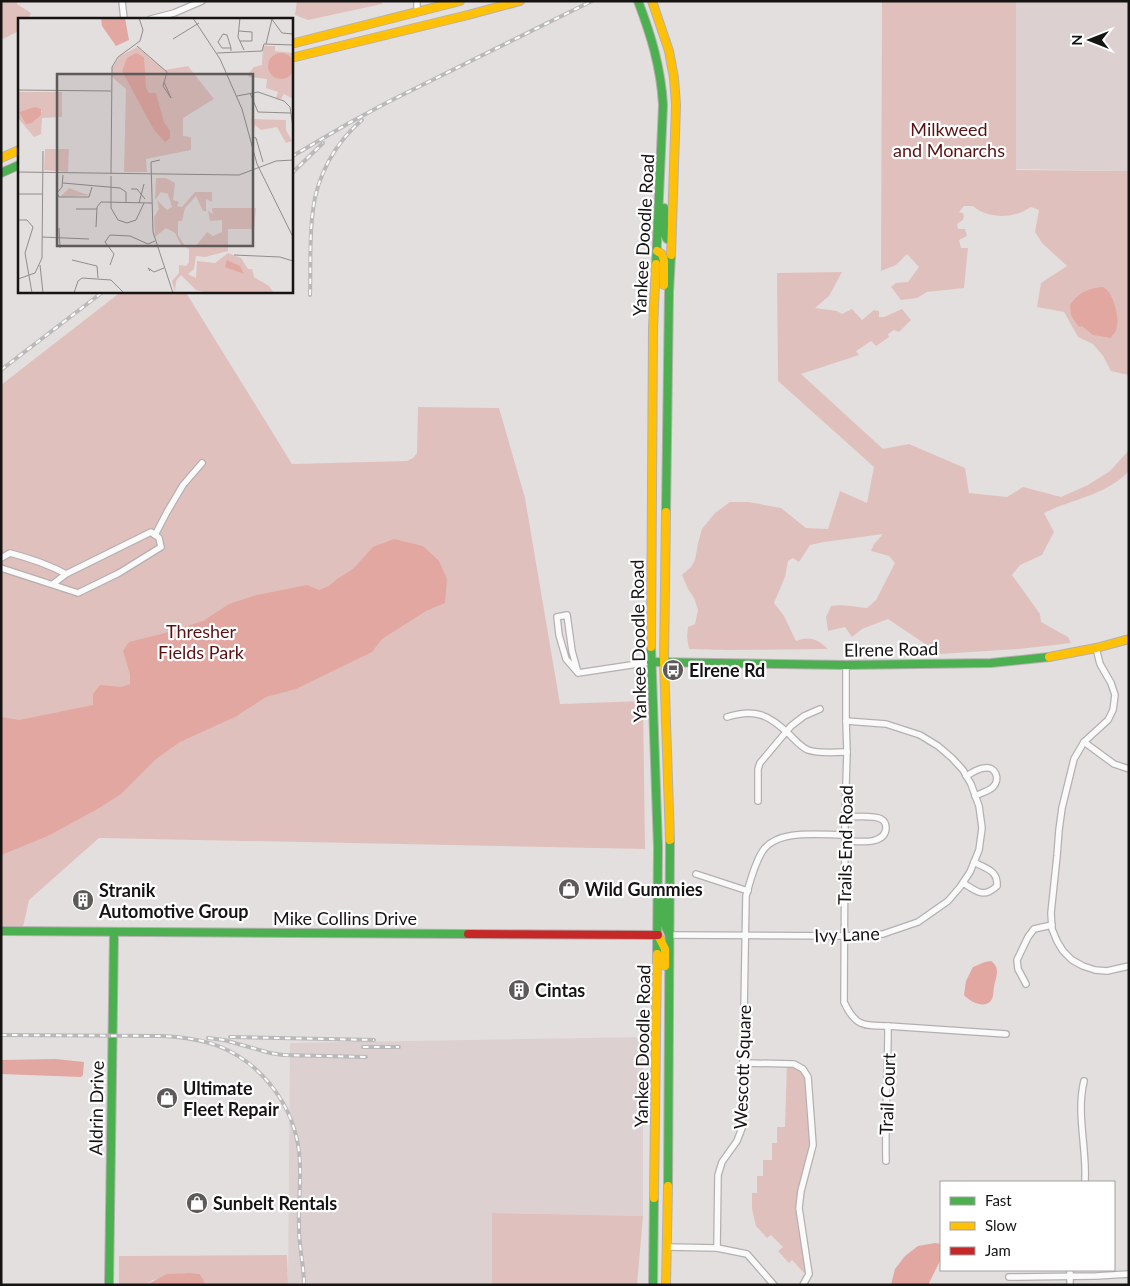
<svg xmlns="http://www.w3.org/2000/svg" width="1130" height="1286" viewBox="0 0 1130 1286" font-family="Lato,sans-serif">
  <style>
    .built { fill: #dcd1d0 }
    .green { fill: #e0c0bd }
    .water { fill: #e2a7a1 }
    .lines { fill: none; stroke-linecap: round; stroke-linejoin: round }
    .street-casing { stroke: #b4b0b0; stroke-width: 8 }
    .fast-casing { stroke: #b4b0b0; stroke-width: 10 }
    .slow-casing { stroke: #b4b0b0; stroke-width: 10 }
    .jam-casing { stroke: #b4b0b0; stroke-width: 10 }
    .street { stroke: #fbfafa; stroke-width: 5.5 }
    .fast { stroke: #4caf50; stroke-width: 8 }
    .slow { stroke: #ffc107; stroke-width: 8 }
    .jam { stroke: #c62828; stroke-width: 8 }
    .rail-casing { stroke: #bab8b8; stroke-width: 4 }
    .rail { stroke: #fff; stroke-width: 2; stroke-dasharray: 5.5; stroke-linecap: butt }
    .labels { text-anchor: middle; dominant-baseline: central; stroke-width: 4.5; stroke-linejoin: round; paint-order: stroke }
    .park-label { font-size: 18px; fill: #5a1111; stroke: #fff }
    .street-label { font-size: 18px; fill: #161313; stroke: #fff }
    .poi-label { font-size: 18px; font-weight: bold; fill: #161313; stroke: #fff; text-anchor: start }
    .inset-road { fill: none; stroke: #928d8d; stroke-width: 1 }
    .view { fill: #5e5a5a; fill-opacity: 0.15; stroke: #5e5a5a; stroke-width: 2.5 }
    .inset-edge { fill: none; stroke: #161313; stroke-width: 2.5 }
  </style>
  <rect width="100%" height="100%" fill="#e4dfdf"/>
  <g class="built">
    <polygon points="1016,1 1129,1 1129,171 1016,169"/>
    <polygon points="643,1037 643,1216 492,1213 492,1285 288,1285 290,1043"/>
  </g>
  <g class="green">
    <polygon points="1,1 17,1 17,4 31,13 28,19 19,19 19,31 3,39 1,35"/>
    <polygon points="297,1 350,1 352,2 382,1 382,4 308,20 295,15"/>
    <path d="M882,1H1016V170L1129,171V375L1111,371L1103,356L1093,344L1078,337L1064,312L1037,307L1041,283L1067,266L1042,243L1035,232L1039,210L1031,207C1026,210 1021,213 1016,214C1002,218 984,216 973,206H964L959,212L963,213L964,216L963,220L957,224L958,229H965L967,236L959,240L961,248H968L964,288L927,292L917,298L901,300L891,287L896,283L908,282L919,267L907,254L896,265L881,271Z"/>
    <path d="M842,272L829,296L815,308L837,311L842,314L852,309L862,320L874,310L879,311V317H884L902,309L911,320L899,332L894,330L888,334L889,337L876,346L871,341L856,351L859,355L801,374L883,449L909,444L965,468L969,493L1007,497L1023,487L1061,497L1088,485L1110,471L1129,450V471C1107,495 1072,499 1044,513L1054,532L1042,555L1020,565L1012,575L1040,614L1041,622L1068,637L1071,643L1019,649L940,654L888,619L862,629L852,637L845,627L828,631L826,617L831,606C843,604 854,607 867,608L876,600L895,563L889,556L871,551L874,544L883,534L824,542L810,545L799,562L793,558L788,561L785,577L774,603L784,616L796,641C811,636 817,639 828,649L728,650L689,649L687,637L688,627L695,624L698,610L694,598L688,589L682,575L691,567L695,560L698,543L702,529L715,513L730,502H749L781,508L806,528L828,529L840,491L867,503L874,467L778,381L777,273Z"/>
    <polygon points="122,291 185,291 292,464 407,461 413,458 417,453 418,407 499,408 525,498 560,704 643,701 645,849 99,838 29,900 23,927 1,927 1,385"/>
    <polygon points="787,1064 794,1064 808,1077 813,1145 799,1208 809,1269 804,1273 792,1260 789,1263 778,1251 783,1247 771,1235 767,1238 756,1226 752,1209 752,1193 757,1193 757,1176 763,1176 763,1160 772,1160 772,1143 777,1143 777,1127 785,1127"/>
    <polygon points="492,1213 643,1216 637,1285 492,1285"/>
    <polygon points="287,1255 288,1285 206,1285 200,1274 184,1273 153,1280 146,1285 119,1285 119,1256"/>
  </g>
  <g class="water">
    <path d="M1103,287C1114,293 1119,316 1117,327C1116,332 1113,334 1111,338L1093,335L1082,326L1080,327L1078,326L1071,315L1070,305C1078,293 1088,288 1103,287Z"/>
    <polygon points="394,539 423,546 439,561 447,579 445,603 426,611 382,639 372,652 296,689 266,697 235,717 180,742 156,759 121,794 101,807 48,836 1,855 1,717 19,720 93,705 93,694 100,685 121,687 130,684 130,674 123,651 129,642 165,633 203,621 229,604 257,595 307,585 319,590 329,586 337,579 353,569 373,547"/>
    <path d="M991,961C1001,968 996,977 994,987C993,991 994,995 992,999C986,1010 970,1002 964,995L966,981L973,967L985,962Z"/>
    <polygon points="56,1059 84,1062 83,1075 81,1077 1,1074 1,1060"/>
    <polygon points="935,1243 941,1244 941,1259 928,1285 891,1285 895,1269 905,1256 918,1246"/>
    <polygon points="190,1273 200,1274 206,1285 146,1285 167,1274"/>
  </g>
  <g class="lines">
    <g class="street-casing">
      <g id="street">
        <polyline points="122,1 124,19"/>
        <polyline points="417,1 417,12"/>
        <polyline points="151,19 174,13 202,1"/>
        <polyline points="155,535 167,512 183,485 202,463"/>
        <path d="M1,558L10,553C29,558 48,564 66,574"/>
        <polyline points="1,568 78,593 119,573 161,547 159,538 151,532 66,574 53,584"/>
        <polyline points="1096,648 1100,664 1111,683 1115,695 1113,710 1108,720 1084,742 1074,759 1062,808 1059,830 1057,856 1051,913 1052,929 1057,941 1063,951 1072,960 1083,966 1095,970 1107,971 1129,966"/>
        <path d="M846,665V721L847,752L845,817L844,1002C855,1026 863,1026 888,1026L1006,1034"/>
        <polyline points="578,673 566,659 559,635 557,617 567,615 572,651 578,673 651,662"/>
        <path d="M727,717C756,708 769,715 790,735C795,740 801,747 808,750C820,754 834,752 847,752"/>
        <polyline points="1084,742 1114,764 1129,769"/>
        <path d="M966,776C972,773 978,768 985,768C995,766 1001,779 993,787C989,791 981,793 975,796"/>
        <polyline points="758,801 758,769 760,763 791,726 804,716 820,709"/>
        <path d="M845,817C853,817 874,815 881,819C885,821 886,824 886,828C885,846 857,841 845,841"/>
        <polyline points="696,874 748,891"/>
        <path d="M963,883C977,891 983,899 997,886C998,870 986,869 974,862"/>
        <polyline points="671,935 844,936 883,934 918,922 948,901 960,887 970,872 979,850 982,828 979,806 971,784 963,770 952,758 938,746 920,735 886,724 846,721"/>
        <polyline points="1026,984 1018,969 1017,960 1028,937 1034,929 1052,925"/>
        <polyline points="744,1063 794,1064 803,1069 808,1077 813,1145 801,1191 799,1208 809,1274 803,1285"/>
        <path d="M1084,1081C1076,1114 1087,1148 1085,1182"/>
        <path d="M886,1161C885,1116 888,1071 888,1026"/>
        <polyline points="667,1247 717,1248 747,1254 774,1285"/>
        <path d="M717,1248L718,1175L722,1162L737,1141L742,1128L746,896C750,882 754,865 762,852C776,828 821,835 845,835"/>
        <polyline points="1009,1277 1096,1276 1129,1274"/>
        <polyline points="1070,1285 1070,1270"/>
      </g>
    </g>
    <g class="fast-casing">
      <g id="fast">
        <path d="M638,1C651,35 661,68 663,105L656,264"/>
        <polyline points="1,173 19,165"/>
        <polyline points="664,208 664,233 667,239 671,240"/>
        <polyline points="666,512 669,292 671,255"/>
        <polyline points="651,647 658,847 657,954"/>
        <polyline points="651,662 846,665 991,663 1049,657"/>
        <polyline points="663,901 664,923 669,934"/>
        <polyline points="1,931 468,934"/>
        <polyline points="668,1186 670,840"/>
        <polyline points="109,1285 114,932"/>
        <polyline points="653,1285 654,1198"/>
      </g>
    </g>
    <g class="slow-casing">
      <g id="slow">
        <polyline points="652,1 669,51 674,78 676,105 671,255"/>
        <polyline points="291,44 460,1"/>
        <polyline points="291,58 468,15 520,1"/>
        <polyline points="1,158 19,150"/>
        <polyline points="657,251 662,254 664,261 664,285"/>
        <polyline points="666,512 664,662 670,840"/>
        <polyline points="651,647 653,328 656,264"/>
        <polyline points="1049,657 1096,648 1129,639"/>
        <polyline points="659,937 665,949 665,966"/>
        <polyline points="654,1198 657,954"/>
        <polyline points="666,1285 668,1186"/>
      </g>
    </g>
    <g class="jam-casing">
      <polyline id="jam" points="468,934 658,935"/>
    </g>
    <use href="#street" class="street"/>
    <use href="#fast" class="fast"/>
    <use href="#slow" class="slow"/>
    <use href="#jam" class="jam"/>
    <g class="rail-casing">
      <g id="rail">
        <polyline points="291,157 349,123 388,102 592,1"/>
        <polyline points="291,174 323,143"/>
        <path d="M310,295C311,267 309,238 313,210C317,175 336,142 362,120"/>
        <polyline points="1,370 104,291"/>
        <path d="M1,1035L162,1036C181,1037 200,1039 218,1046C262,1063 294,1106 299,1152C302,1177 298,1203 299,1228C299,1247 304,1265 304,1285"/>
        <polyline points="230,1037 374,1040"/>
        <polyline points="208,1038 224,1040 270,1053 283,1055 366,1057"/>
        <polyline points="363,1047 399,1047"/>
      </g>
    </g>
    <use href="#rail" class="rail"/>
  </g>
  <defs>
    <g id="bus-disc" transform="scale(1.125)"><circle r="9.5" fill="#5e5a5a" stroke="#fff"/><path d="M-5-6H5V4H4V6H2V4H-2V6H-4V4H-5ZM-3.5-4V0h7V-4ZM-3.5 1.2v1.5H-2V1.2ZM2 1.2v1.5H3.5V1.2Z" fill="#fff"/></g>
    <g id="shop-disc" transform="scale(1.125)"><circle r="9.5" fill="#5e5a5a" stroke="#fff"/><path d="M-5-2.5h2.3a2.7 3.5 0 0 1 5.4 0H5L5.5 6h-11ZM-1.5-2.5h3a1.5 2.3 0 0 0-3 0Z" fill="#fff"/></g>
    <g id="building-disc" transform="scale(1.125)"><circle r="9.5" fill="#5e5a5a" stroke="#fff"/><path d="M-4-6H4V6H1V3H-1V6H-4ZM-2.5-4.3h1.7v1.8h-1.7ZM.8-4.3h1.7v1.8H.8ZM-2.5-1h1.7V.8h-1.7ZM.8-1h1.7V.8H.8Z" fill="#fff"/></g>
  </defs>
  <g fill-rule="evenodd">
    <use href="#bus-disc" x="673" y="670"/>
    <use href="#shop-disc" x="569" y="889"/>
    <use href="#building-disc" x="83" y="900"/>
    <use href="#building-disc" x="519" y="990"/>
    <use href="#shop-disc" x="167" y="1098"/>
    <use href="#shop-disc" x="197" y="1203"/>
  </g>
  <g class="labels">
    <g class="park-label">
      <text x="949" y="129">Milkweed<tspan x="949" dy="21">and Monarchs</tspan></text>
      <text x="201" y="631">Thresher<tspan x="201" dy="21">Fields Park</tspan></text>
    </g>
    <g class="street-label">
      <text transform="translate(643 235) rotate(-87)">Yankee Doodle Road</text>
      <text transform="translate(638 641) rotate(-91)">Yankee Doodle Road</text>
      <text transform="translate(891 649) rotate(-1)">Elrene Road</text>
      <text transform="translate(845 845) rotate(-89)">Trails End Road</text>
      <text x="345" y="918">Mike Collins Drive</text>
      <text transform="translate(847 934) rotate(-2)">Ivy Lane</text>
      <text transform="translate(642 1046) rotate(-89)">Yankee Doodle Road</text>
      <text transform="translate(742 1067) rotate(-88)">Wescott Square</text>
      <text transform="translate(887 1094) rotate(-88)">Trail Court</text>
      <text transform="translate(96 1108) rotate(-89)">Aldrin Drive</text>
    </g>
    <g class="poi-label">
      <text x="689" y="670">Elrene Rd</text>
      <text x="585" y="889">Wild Gummies</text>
      <text x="99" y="890">Stranik<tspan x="99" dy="21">Automotive Group</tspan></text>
      <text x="535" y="990">Cintas</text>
      <text x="183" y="1088">Ultimate<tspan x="183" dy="21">Fleet Repair</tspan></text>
      <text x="213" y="1203">Sunbelt Rentals</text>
    </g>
  </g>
  <g transform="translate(18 18)">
    <rect width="275" height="275" fill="#e4dfdf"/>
    <path d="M245,28H257V33L275,35V81L266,76L263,81L258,80L260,74L248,70L249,61L231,59L230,56L236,49L244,47ZM119,29L147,52L170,48L196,81L165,100V118L173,119V132L128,141L129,154H106L108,71L94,59V50L102,38ZM0,74H44V99L24,100L23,116L16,119L0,100ZM17,90L24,93L14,105H8L1,94ZM233,101L268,102V112L274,123L268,125L259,109L243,112L237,107L235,114ZM27,131H51L50,154L26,152ZM138,160H148L157,165L155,182L161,184L159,188L164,189L177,174H194V184L188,181V193H185L178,178L167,190L164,203H160V217L167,228H178L189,214L195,218L204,214V202L192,203L190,193L195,196L194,190H238L236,211H210V233L187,239L178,238L176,251L170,256L178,260L179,243L197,245L210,235L223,240L230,251H234L236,259L251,268L256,275H190L178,272L163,257L158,263L157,274L154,263L161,255V247L168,248L171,244V231L163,227L157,215L148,210L137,219L136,199L141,191L139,182L149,192L154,189L150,176L143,174L137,182ZM51,170L64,175L73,177L42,179Z" fill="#e0c0bd" fill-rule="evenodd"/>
    <path d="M107,0L111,22L98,28L84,8L83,0ZM118,35L126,39L128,70L131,75H138L146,104L152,113V120L147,124L136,112L104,53L109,40ZM250 48a13 13 0 1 1 26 0a13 13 0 1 1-26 0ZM17,89L23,91V97L14,105L8,106L1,94ZM209,242L222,248L226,256L207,249Z" fill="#e2a7a1"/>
    <path class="inset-road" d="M175,0L202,41L224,91L239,146L275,219M222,0L220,19L226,32M253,0L264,15L275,16M221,13L234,14V23H222M155,21L181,5M248,26L254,1M119,28L149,54L145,68L153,80L146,64M213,30H204L200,24L205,16L209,17L213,30V33M199,35L244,33L246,26L275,27M0,72L93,73M232,75L240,94L273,95M219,78L240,74L266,83L272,89L275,109M234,119L238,120L245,144M142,142L133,144L135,214L155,275M0,154L221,157L258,143L275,142M93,156L94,49L100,39L122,23L125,12L121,0M45,157L44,169L39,175L41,179H71L74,169M93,158V190L100,202L109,205L118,202L126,185M45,165L102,170L108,174V184M113,171H119L127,181M0,176H24M121,185L126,166M58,191H79M0,202H9L15,209L7,235L14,275M78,209L79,189L83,184L134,185M41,210L42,230M24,219L71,221M216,237L262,239L275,243M54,242L79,248L80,260M22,247L25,275M92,247L96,236L87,224L92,217L112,218L130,226L137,223M132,253L130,250L136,254L146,250M0,261L17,255L24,240L25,133M56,275L60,263L64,260L93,262L106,275"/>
    <path class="view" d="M39,56H235V228H39Z"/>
    <rect width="275" height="275" class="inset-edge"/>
  </g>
  <rect width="1130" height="1286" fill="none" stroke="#161313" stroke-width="5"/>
  <rect x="940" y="1181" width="175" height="90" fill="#ffffff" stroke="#a2a1a1"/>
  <rect x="950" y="1197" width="25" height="8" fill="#4caf50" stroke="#a2a1a1"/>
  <text x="985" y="1206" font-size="15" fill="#161313">Fast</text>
  <rect x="950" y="1222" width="25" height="8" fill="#ffc107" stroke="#a2a1a1"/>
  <text x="985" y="1231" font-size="15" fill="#161313">Slow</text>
  <rect x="950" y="1247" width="25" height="8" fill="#c62828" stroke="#a2a1a1"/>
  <text x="985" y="1256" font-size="15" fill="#161313">Jam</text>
  <g transform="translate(1090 40) rotate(270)" stroke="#ffffff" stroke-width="4" paint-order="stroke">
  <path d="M0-4L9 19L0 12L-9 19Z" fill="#161313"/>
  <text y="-8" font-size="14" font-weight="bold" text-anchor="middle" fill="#161313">N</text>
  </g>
</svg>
